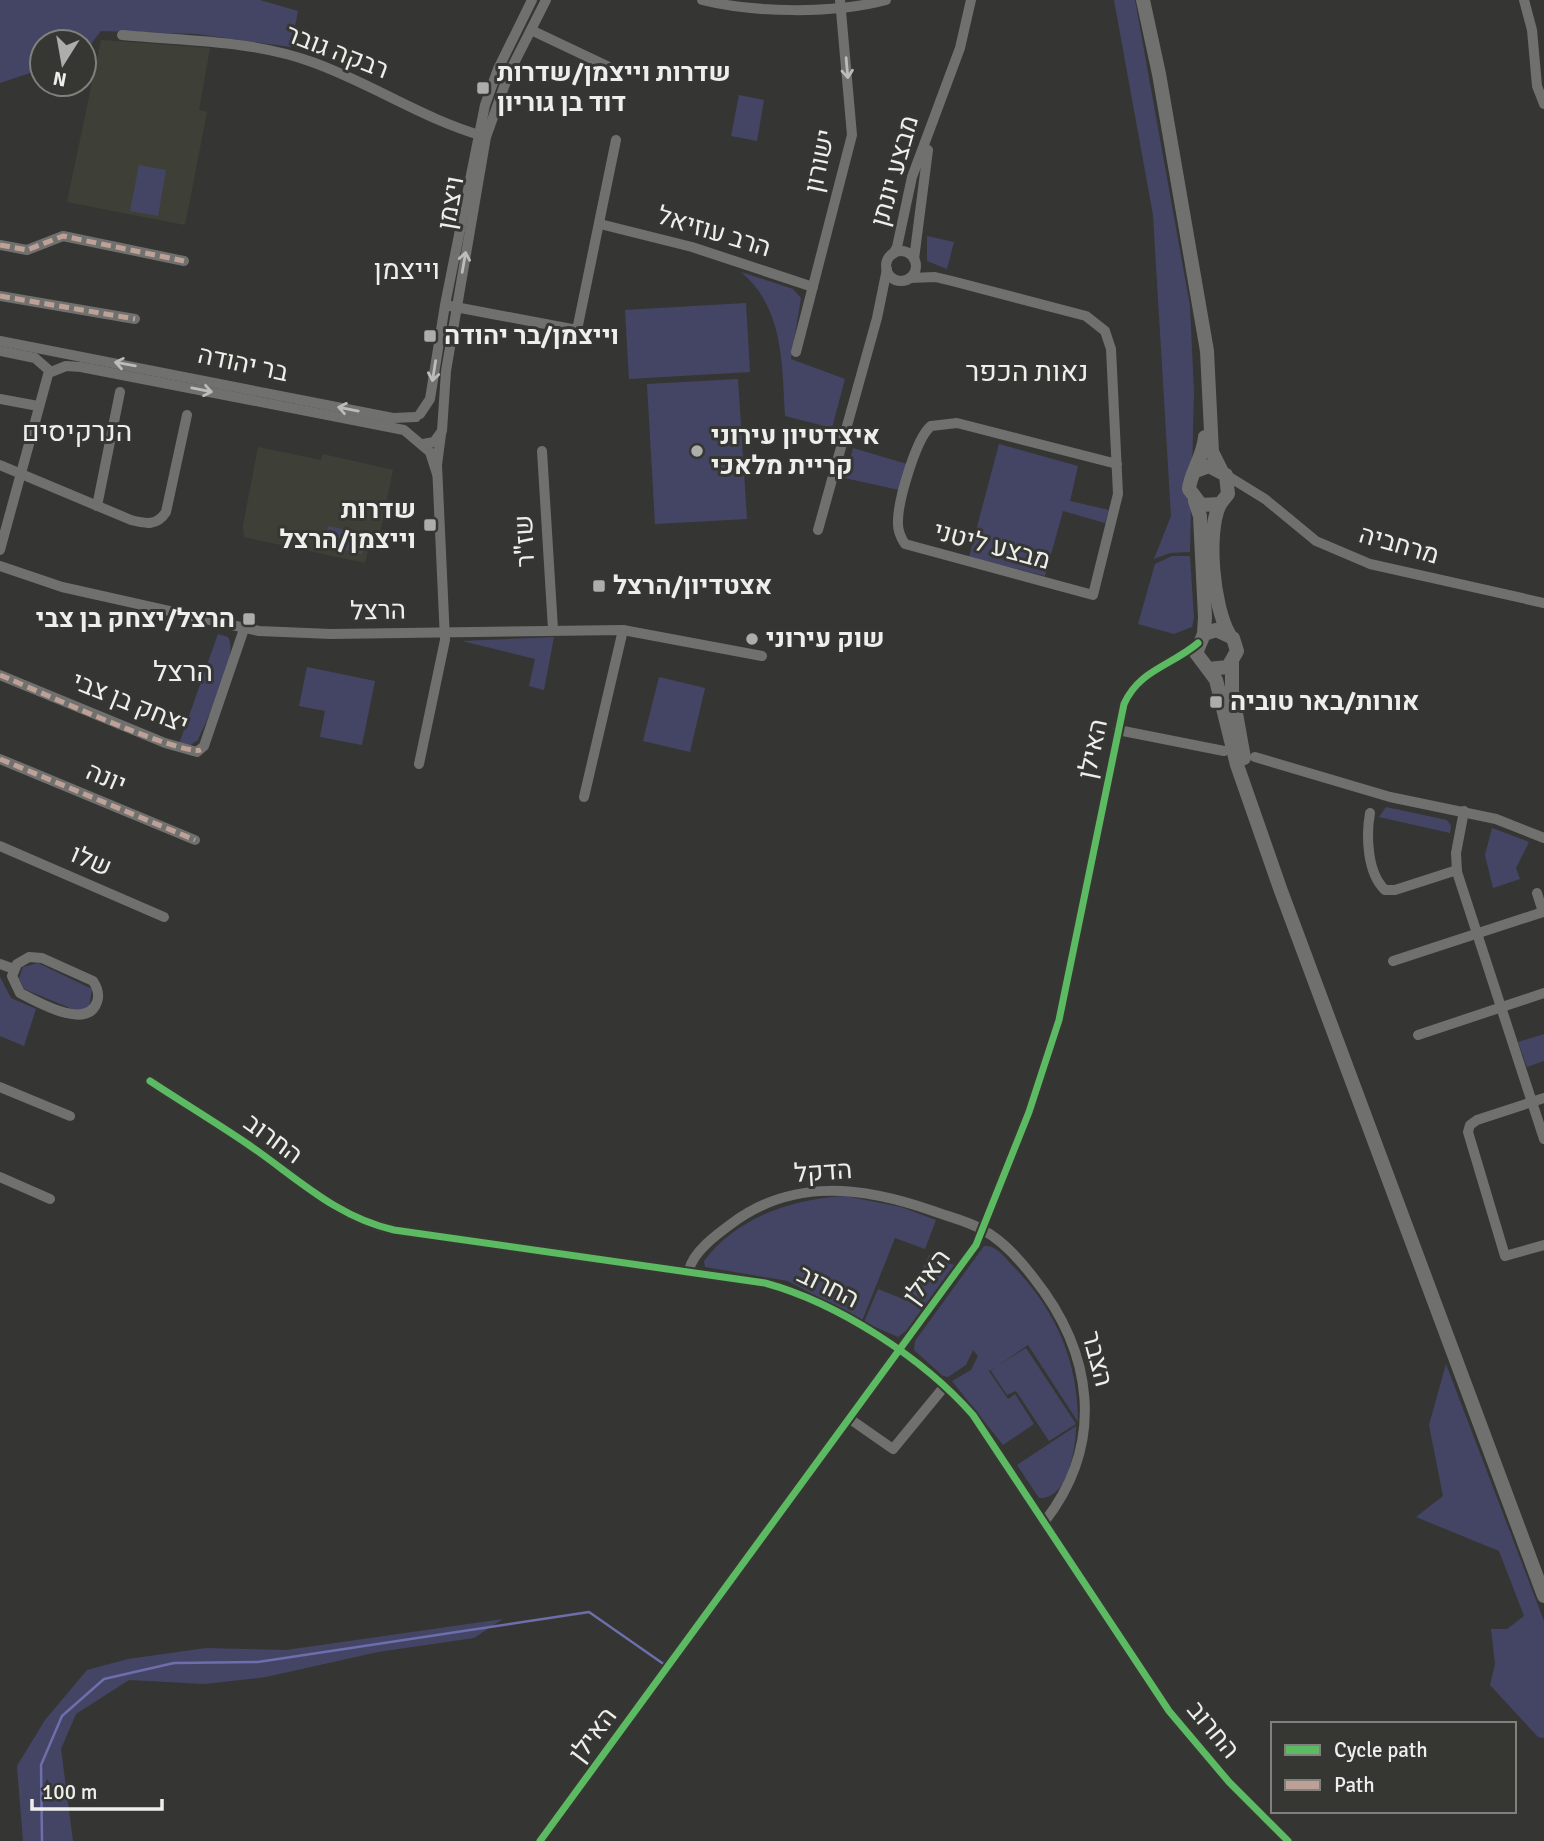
<svg xmlns="http://www.w3.org/2000/svg" width="1544" height="1841" viewBox="0 0 1544 1841" font-family="Signika,Heebo,sans-serif">
  <style>
    .built { fill: #3e4037 }
    .green { fill: #444565 }
    .lines { fill: none; stroke-linecap: round; stroke-linejoin: round }
    .stream { stroke: #6d6eab; stroke-width: 2.5 }
    .minor { stroke: #70706e; stroke-width: 10 }
    .major { stroke: #70716e; stroke-width: 14 }
    .quiet { stroke: #bda197; stroke-width: 5; stroke-dasharray: 10 5; stroke-linecap: butt }
    .cycleway-casing { stroke: #363732; stroke-width: 11 }
    .cycleway { stroke: #5cba63; stroke-width: 7 }
    .oneway { stroke: #bcbcba }
    .poi-dot { fill: #adaeab; stroke: #363732; stroke-width: 2.5 }
    .labels { text-anchor: middle; dominant-baseline: central; stroke-width: 6; stroke-linejoin: round; paint-order: stroke }
    .street-label { font-size: 26px; fill: #eeefec; stroke: #363732 }
    .poi-label { font-size: 26px; font-weight: bold; fill: #eeefec; stroke: #363732; text-anchor: start }
    .neighbourhood-label { font-size: 28px; fill: #eeefec; stroke: #363732 }
  </style>
  <rect width="100%" height="100%" fill="#353633"/>
  <g class="built">
    <polygon points="101,40 210,48 199,110 207,112 185,225 67,202"/>
    <polygon points="258,447 321,460 323,454 393,470 379,539 371,538 365,563 244,537 243,526"/>
  </g>
  <g class="green">
    <polygon points="0,0 260,0 298,11 291,47 197,34 101,31 84,53 84,42 42,42 42,69 0,83"/>
    <polygon points="1114,0 1135,0 1190,306 1194,392 1190,552 1170,553 1154,559 1171,516 1153,215"/>
    <polygon points="739,95 764,100 757,141 731,136"/>
    <polygon points="139,165 166,170 158,216 130,211"/>
    <polygon points="927,236 954,242 947,269 927,261"/>
    <path d="M741,272L793,289L801,298L791,359L845,379L832,428L785,416C782,364 784,308 741,272Z"/>
    <polygon points="746,303 750,372 629,379 625,310"/>
    <polygon points="738,379 747,519 655,524 647,384"/>
    <polygon points="999,444 1078,466 1070,501 1109,510 1105,523 1063,511 1045,576 969,557"/>
    <polygon points="853,448 907,464 899,490 845,478"/>
    <polygon points="328,526 366,534 362,554 323,545"/>
    <polygon points="1172,556 1190,556 1194,618 1192,627 1174,634 1138,624 1155,564"/>
    <path d="M218,634L228,637C240,657 207,719 198,740L189,746L179,744Z"/>
    <polygon points="554,637 544,690 529,686 535,659 462,641"/>
    <polygon points="307,667 375,681 362,745 320,737 325,711 299,706"/>
    <polygon points="659,677 705,688 690,752 643,741"/>
    <polygon points="1386,807 1447,820 1451,826 1450,833 1379,817"/>
    <polygon points="1492,828 1529,842 1516,868 1520,879 1493,888 1485,855"/>
    <polygon points="38,963 92,989 89,1008 77,1011 24,989 19,978 23,967"/>
    <polygon points="0,977 11,998 36,1009 24,1046 0,1036"/>
    <polygon points="1544,1034 1544,1061 1527,1067 1518,1042"/>
    <path d="M845,1196L901,1207L936,1220L925,1249L895,1238L862,1321L788,1281L705,1267L704,1261C737,1217 792,1199 845,1196Z"/>
    <path d="M984,1246C997,1245 1005,1258 1014,1267C1056,1311 1078,1361 1078,1422L1028,1345L996,1367L1026,1348L1076,1424L1049,1441L1016,1391L1007,1395L991,1371L995,1368L989,1371L984,1364L1008,1399L1015,1394L1034,1424L1003,1445L952,1381L971,1370L978,1356L973,1350L966,1365L948,1377L943,1376L914,1350L915,1341Z"/>
    <polygon points="929,1255 954,1265 906,1331 898,1337 864,1322 878,1289 908,1301"/>
    <polygon points="1446,1364 1544,1621 1544,1738 1538,1737 1490,1685 1495,1664 1491,1629 1507,1629 1524,1616 1499,1551 1416,1517 1443,1496 1429,1425"/>
    <path d="M1076,1426C1076,1447 1068,1500 1039,1498L1017,1465Z"/>
    <polygon points="503,1619 474,1638 378,1652 266,1677 205,1684 129,1680 76,1714 61,1749 73,1841 23,1841 17,1766 45,1720 87,1670 128,1659 206,1648 286,1650"/>
  </g>
  <g class="lines">
    <polyline class="stream" points="42,1841 41,1765 62,1716 104,1679 174,1663 258,1662 589,1612 665,1665"/>
    <g class="minor">
      <path d="M702,0C754,13 835,14 886,0"/>
      <polyline points="1524,0 1532,30 1537,86 1544,104"/>
      <polyline points="531,30 607,66"/>
      <path d="M122,35C185,41 252,40 312,62C371,83 423,119 483,136"/>
      <polyline points="600,224 692,247 813,287"/>
      <polyline points="0,245 27,250 63,236 184,261"/>
      <circle cx="901" cy="266" r="15"/>
      <polyline points="893,254 897,247 912,177 960,48 971,0"/>
      <polyline points="914,259 928,150"/>
      <path d="M910,278L935,277L952,281L1086,316L1105,331L1111,349L1118,494L1093,595L905,544C901,538 898,531 898,524C897,503 916,438 931,426L957,423L1117,464"/>
      <polyline points="0,296 135,319"/>
      <polyline points="450,306 577,330 616,140"/>
      <polyline points="0,341 393,418 416,417"/>
      <polyline points="0,351 35,358 51,372 66,366 81,367 404,430 430,452 437,474"/>
      <polyline points="796,352 852,135 840,0"/>
      <polyline points="0,399 38,406"/>
      <polyline points="420,414 430,399 445,305 485,105 498,69 532,0"/>
      <polyline points="423,444 434,442 442,431 446,371 486,137 509,73 546,0"/>
      <polyline points="542,451 553,629"/>
      <path d="M0,465L131,520C146,524 157,526 166,512L187,415"/>
      <polyline points="1226,475 1265,499 1316,541 1370,564 1544,603"/>
      <polyline points="97,506 120,392"/>
      <polyline points="818,530 877,318 887,269"/>
      <polyline points="0,550 49,371"/>
      <polyline points="0,566 62,587 259,631 331,634 623,630 762,656"/>
      <polyline points="0,675 165,743 197,752 204,746 244,629"/>
      <polyline points="1118,730 1224,751"/>
      <polyline points="1255,757 1390,797 1496,819 1544,838"/>
      <polyline points="0,759 195,840"/>
      <polyline points="419,764 445,640 437,465 441,434"/>
      <polyline points="584,797 623,630"/>
      <polyline points="1464,811 1456,853 1457,872 1544,1139"/>
      <path d="M1370,813C1366,836 1367,873 1385,890H1395L1457,870"/>
      <polyline points="0,846 164,917"/>
      <path d="M29,957L42,958L93,981C97,987 100,994 97,1002C87,1031 38,1002 20,993L12,976L17,964Z"/>
      <polyline points="1393,961 1543,912 1537,893"/>
      <polyline points="0,964 14,969"/>
      <polyline points="1418,1035 1544,993"/>
      <path d="M150,1081C182,1102 215,1122 246,1143C295,1176 335,1217 394,1230L765,1283C838,1303 923,1358 973,1415L1169,1711L1229,1782L1288,1841"/>
      <polyline points="0,1087 70,1116"/>
      <polyline points="1544,1098 1477,1120 1470,1125 1468,1132 1505,1256 1544,1245"/>
      <polyline points="0,1177 50,1199"/>
      <path d="M689,1270C693,1252 716,1235 731,1224C793,1177 864,1187 933,1211C949,1217 968,1221 983,1230C1002,1240 1020,1260 1033,1277C1093,1352 1106,1442 1045,1521"/>
      <polyline points="850,1419 893,1449 944,1387"/>
      <path d="M540,1841L976,1245L1029,1112L1059,1020L1124,704C1139,670 1171,666 1198,643"/>
    </g>
    <g class="major">
      <polyline points="1143,0 1159,74 1207,351 1212,452 1221,470"/>
      <path d="M1196,471L1209,466L1226,475L1228,494L1220,504L1201,505L1189,489C1190,474 1203,458 1205,437"/>
      <polyline points="1195,501 1200,516 1205,617 1204,634 1196,653 1208,669 1228,667 1237,651 1233,638 1216,630 1204,634"/>
      <path d="M1220,504C1206,532 1213,606 1229,634"/>
      <polyline points="1232,663 1232,691 1244,758"/>
      <polyline points="1208,669 1216,680 1237,765 1281,891 1544,1596"/>
    </g>
    <g class="quiet">
      <polyline points="0,245 27,250 63,236 184,261"/>
      <polyline points="0,296 135,319"/>
      <path d="M0,675C29,687 182,757 201,750"/>
      <polyline points="0,759 195,840"/>
    </g>
    <g class="cycleway-casing">
      <g id="cycleway">
        <path d="M150,1081C182,1102 215,1122 246,1143C295,1176 335,1217 394,1230L765,1283C838,1303 923,1358 973,1415L1169,1711L1229,1782L1288,1841"/>
        <path d="M540,1841L976,1245L1029,1112L1059,1020L1124,704C1139,670 1171,666 1198,643"/>
      </g>
    </g>
    <use href="#cycleway" class="cycleway"/>
  </g>
  <defs><path id="oneway-shaft" d="M-6 0H5M1.5-3L5.5 0L1.5 3" fill="none" stroke-width="1.6" stroke-linecap="round" stroke-linejoin="round" transform="scale(1.75)"/></defs>
  <g class="oneway">
    <use href="#oneway-shaft" transform="translate(847 68) rotate(85)"/>
    <use href="#oneway-shaft" transform="translate(464 262) rotate(-80)"/>
    <use href="#oneway-shaft" transform="translate(125 364) rotate(-170)"/>
    <use href="#oneway-shaft" transform="translate(434 371) rotate(99)"/>
    <use href="#oneway-shaft" transform="translate(202 390) rotate(11)"/>
    <use href="#oneway-shaft" transform="translate(348 409) rotate(-169)"/>
  </g>
  <g class="poi-dot">
    <rect x="476" y="81" width="14" height="14" rx="3.5"/>
    <rect x="423" y="329" width="14" height="14" rx="3.5"/>
    <circle cx="697" cy="451" r="7"/>
    <rect x="423" y="518" width="14" height="14" rx="3.5"/>
    <rect x="592" y="579" width="14" height="14" rx="3.5"/>
    <rect x="242" y="612" width="14" height="14" rx="3.5"/>
    <circle cx="752" cy="639" r="7"/>
    <rect x="1209" y="695" width="14" height="14" rx="3.5"/>
  </g>
  <g class="labels">
    <g class="street-label">
      <text transform="translate(337 52) rotate(21)">רבקה גובר</text>
      <text transform="translate(820 161) rotate(-78)">ישורון</text>
      <text transform="translate(895 171) rotate(-74)">מבצע יונתן</text>
      <text transform="translate(451 203) rotate(-80)">ויצמן</text>
      <text transform="translate(714 232) rotate(17)">הרב עוזיאל</text>
      <text transform="translate(243 364) rotate(12)">בר יהודה</text>
      <text transform="translate(525 541) rotate(-93)">שז"ר</text>
      <text transform="translate(1399 545) rotate(16)">מרחביה</text>
      <text transform="translate(992 546) rotate(15)">מבצע ליטני</text>
      <text transform="translate(378 611) rotate(-1)">הרצל</text>
      <text transform="translate(130 703) rotate(22)">יצחק בן צבי</text>
      <text transform="translate(1093 749) rotate(-78)">האילן</text>
      <text transform="translate(106 778) rotate(23)">יונה</text>
      <text transform="translate(91 861) rotate(23)">שלו</text>
      <text transform="translate(273 1139) rotate(36)">החרוב</text>
      <text transform="translate(823 1172) rotate(-4)">הדקל</text>
      <text transform="translate(927 1277) rotate(-54)">האילן</text>
      <text transform="translate(828 1287) rotate(26)">החרוב</text>
      <text transform="translate(1097 1359) rotate(75)">הצבר</text>
      <text transform="translate(1213 1730) rotate(50)">החרוב</text>
      <text transform="translate(593 1735) rotate(-53)">האילן</text>
    </g>
    <g class="poi-label">
      <text x="497" y="73">שדרות וייצמן/שדרות<tspan x="497" dy="30">דוד בן גוריון</tspan></text>
      <text x="444" y="336">וייצמן/בר יהודה</text>
      <text x="711" y="436">איצדטיון עירוני<tspan x="711" dy="30">קריית מלאכי</tspan></text>
      <text x="416" y="510" text-anchor="end">שדרות<tspan x="416" dy="30">וייצמן/הרצל</tspan></text>
      <text x="613" y="586">אצטדיון/הרצל</text>
      <text x="235" y="619" text-anchor="end">הרצל/יצחק בן צבי</text>
      <text x="766" y="639">שוק עירוני</text>
      <text x="1230" y="702">אורות/באר טוביה</text>
    </g>
    <g class="neighbourhood-label">
      <text x="407" y="270">וייצמן</text>
      <text x="1027" y="372">נאות הכפר</text>
      <text x="77" y="432">הנרקיסים</text>
      <text x="183" y="672">הרצל</text>
    </g>
  </g>
  <rect x="1271" y="1722" width="245" height="91" fill="#363732" stroke="#80817c" stroke-width="2"/>
  <rect x="1285" y="1745" width="35" height="10" fill="#5cba63" stroke="#80817c" stroke-width="2"/>
  <text x="1334" y="1757" font-size="21" fill="#eeefec">Cycle path</text>
  <rect x="1285" y="1780" width="35" height="10" fill="#bda197" stroke="#80817c" stroke-width="2"/>
  <text x="1334" y="1792" font-size="21" fill="#eeefec">Path</text>
  <g transform="translate(63 63) rotate(191)"><circle r="33" fill="#363732" stroke="#80817c" stroke-width="2"/>
  <path d="M0-5L12 26L0 18L-12 26Z" fill="#adaeab"/>
  <text y="-10" font-size="19" font-weight="bold" text-anchor="middle" fill="#eeefec">N</text>
  </g>
  <path d="M32 1799v10h130v-10" fill="none" stroke="#eeefec" stroke-width="3.5"/>
  <text x="42" y="1799" font-size="21" fill="#eeefec" stroke="#363732" stroke-width="5" paint-order="stroke">100 m</text>
</svg>
